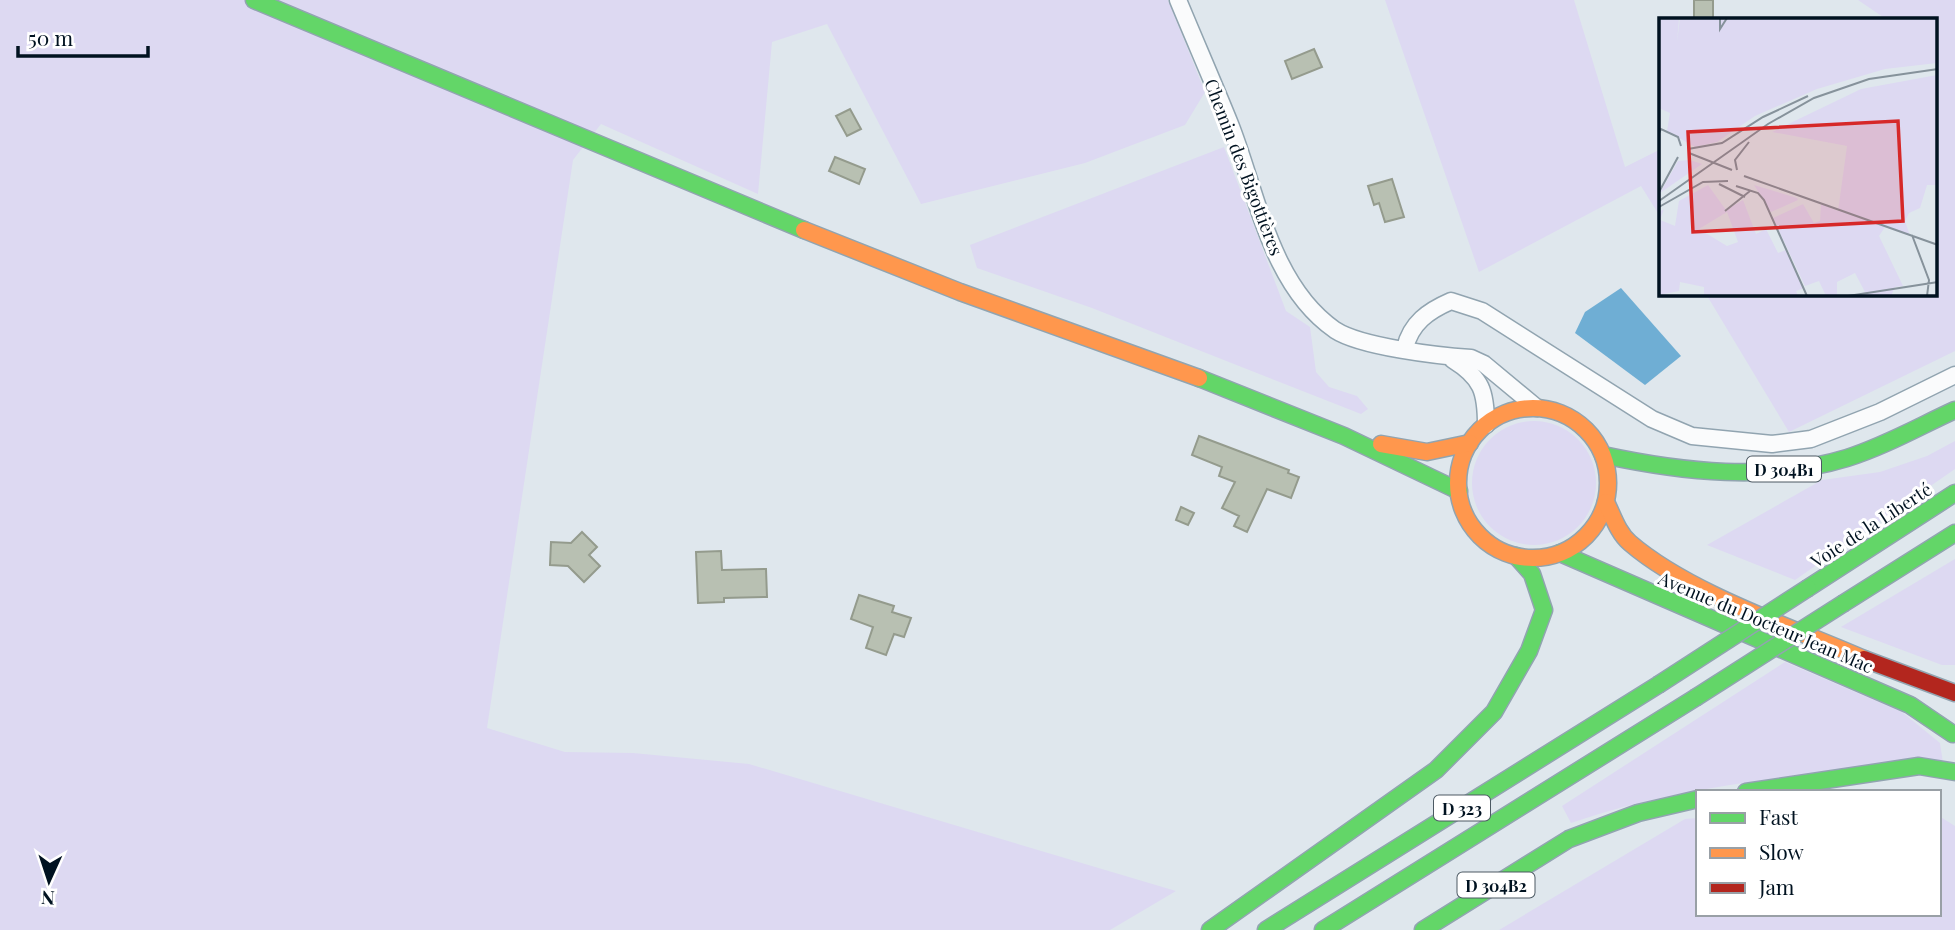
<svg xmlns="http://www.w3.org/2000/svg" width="1955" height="930" viewBox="0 0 1955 930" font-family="'Playfair Display',serif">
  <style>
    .green { fill: #ddd9f2 }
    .water { fill: #6faed4 }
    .building { fill: #b8c0b2; stroke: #949b8d; stroke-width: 2 }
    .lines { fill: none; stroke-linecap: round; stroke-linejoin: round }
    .street-casing { stroke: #91a4b0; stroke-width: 19 }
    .fast-casing { stroke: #91a4b0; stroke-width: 19 }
    .slow-casing { stroke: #91a4b0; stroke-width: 19 }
    .jam-casing { stroke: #91a4b0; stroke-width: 19 }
    .street { stroke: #fafbfc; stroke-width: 16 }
    .fast { stroke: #63d668; stroke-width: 16 }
    .slow { stroke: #ff974d; stroke-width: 16 }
    .jam { stroke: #b3261e; stroke-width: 16 }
    .fast-bridge-casing { stroke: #91a4b0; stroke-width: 19; stroke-linecap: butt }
    .fast-bridge { stroke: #63d668; stroke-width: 16 }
    .labels { text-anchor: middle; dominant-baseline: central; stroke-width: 6; stroke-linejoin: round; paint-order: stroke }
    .shield { fill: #fff; stroke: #4c5963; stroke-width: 2 }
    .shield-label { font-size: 16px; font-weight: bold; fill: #001220 }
    .street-label { font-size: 18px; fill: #001220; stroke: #fff }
    .inset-road { fill: none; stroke: #86929b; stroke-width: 2 }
    .view { fill: #d62828; fill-opacity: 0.15; stroke: #d62828; stroke-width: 3.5 }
    .inset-edge { fill: none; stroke: #001220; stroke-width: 3.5 }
  </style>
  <rect width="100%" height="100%" fill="#dfe7ed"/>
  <g class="green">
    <polygon points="0,0 1168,0 1205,92 1185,125 1085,163 921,204 827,24 772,42 758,194 601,124 573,160 487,728 565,752 633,753 749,764 1176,891 1110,930 0,930"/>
    <polygon points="1385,0 1574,0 1625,167 1661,149 1661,218 1641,186 1479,272"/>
    <polygon points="1858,0 1955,0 1955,351 1789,432 1706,294 1936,294 1936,19 1886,19"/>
    <polygon points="1224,147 1286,311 1310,327 1316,372 1329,387 1357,396 1368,409 1361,414 1092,308 977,268 970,245"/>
    <circle cx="1534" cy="483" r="62"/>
    <polygon points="1955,441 1955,469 1795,580 1707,545 1822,480 1880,472 1927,456"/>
    <polygon points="1955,559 1955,665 1942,665 1841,627"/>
    <path d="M1785,662L1902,712L1940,743L1943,763C1818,773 1690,782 1571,823L1562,806Z"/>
    <polygon points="1939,816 1955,826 1955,930 1499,930 1685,819 1698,818 1698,914 1939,914"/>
  </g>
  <polygon class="water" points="1621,288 1681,356 1645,385 1575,333 1585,312"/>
  <g class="building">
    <rect x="1694" y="0" width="19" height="19"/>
    <polygon points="1314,49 1322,67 1292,79 1285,61"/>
    <polygon points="850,109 861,129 847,136 836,116"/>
    <polygon points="835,157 865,169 859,184 829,171"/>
    <polygon points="1392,179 1404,217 1385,222 1379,203 1374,205 1368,186"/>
    <polygon points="1199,436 1289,470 1288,473 1299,477 1291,498 1267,489 1247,532 1234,526 1239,516 1222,508 1235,482 1219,476 1222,467 1192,455"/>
    <polygon points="1181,507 1194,513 1188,525 1176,520"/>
    <polygon points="582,532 597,547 589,555 600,566 584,582 568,566 550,565 551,542 571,543"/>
    <polygon points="721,551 722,570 766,569 767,597 724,598 724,602 698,603 696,552"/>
    <polygon points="859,595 894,606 892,612 911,618 904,637 894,634 886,655 866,648 873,627 851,619"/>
  </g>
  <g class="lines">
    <g class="street-casing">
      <g id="street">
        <path d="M1178,0C1195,41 1213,82 1230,124C1257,192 1270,285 1335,330C1361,347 1439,356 1471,358L1484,364L1537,408"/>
        <path d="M1405,348C1411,323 1428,311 1451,301L1482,311L1652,419L1692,436L1772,444L1811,439L1880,412L1955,375"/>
        <path d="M1453,360C1482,378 1486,392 1486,425"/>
      </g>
    </g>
    <g class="fast-casing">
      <g id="fast">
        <polyline points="254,0 804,230"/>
        <polyline points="1199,378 1344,436 1459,491"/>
        <path d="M1603,455C1682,472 1769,482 1847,458C1885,446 1920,426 1955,410"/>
        <polyline points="1560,553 1910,705 1953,734"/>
        <polyline points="1808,588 1955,493"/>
        <polyline points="1844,603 1955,533"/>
        <polyline points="1746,792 1919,766 1955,772"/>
        <polyline points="1210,930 1436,770 1494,712 1529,651 1544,610 1532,574 1516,556"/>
        <polyline points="1266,930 1658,685"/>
        <polyline points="1323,930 1695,698"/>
        <polyline points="1423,930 1569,839 1638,813 1698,799"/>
      </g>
    </g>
    <g class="slow-casing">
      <g id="slow">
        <polyline points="804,230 960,292 1199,378"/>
        <circle cx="1533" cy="483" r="75"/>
        <polyline points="1381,444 1427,452 1470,443"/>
        <path d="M1606,502C1613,516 1618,533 1630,543C1688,593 1793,628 1864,659"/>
      </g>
    </g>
    <g class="jam-casing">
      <polyline id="jam" points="1864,659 1955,693"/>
    </g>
    <use href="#street" class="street"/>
    <use href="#fast" class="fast"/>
    <use href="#slow" class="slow"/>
    <use href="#jam" class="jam"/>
    <g class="fast-bridge-casing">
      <g id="fast-bridge">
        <polyline points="1658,685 1808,588"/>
        <polyline points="1695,698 1844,603"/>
      </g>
    </g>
    <use href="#fast-bridge" class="fast-bridge"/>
  </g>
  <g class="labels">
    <g class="shield">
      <rect x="1747" y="456.5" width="74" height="25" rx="5"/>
      <rect x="1434" y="795.5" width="56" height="25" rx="5"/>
      <rect x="1457.5" y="872.5" width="77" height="25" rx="5"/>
    </g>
    <g class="shield-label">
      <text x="1784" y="469">D 304B1</text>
      <text x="1462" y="808">D 323</text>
      <text x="1496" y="885">D 304B2</text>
    </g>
    <g class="street-label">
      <text transform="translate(1244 167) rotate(69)">Chemin des Bigottières</text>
      <text transform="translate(1871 525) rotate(-33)">Voie de la Liberté</text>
      <text transform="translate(1766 622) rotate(23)">Avenue du Docteur Jean Mac</text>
    </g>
  </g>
  <g transform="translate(1659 18)">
    <rect width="278" height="278" fill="#dfe7ed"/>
    <path d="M0,0H20L18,24L21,0H278V45L226,51L158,71L96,98L58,124L36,129L8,113L11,95L0,90ZM278,57V167H268L261,190L250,195L246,203L251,218L226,209L220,218L244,268L236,269L232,278H193L206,274L196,255L178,264V278H167L160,263L146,268L114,200L144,186L155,205L161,203L162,186L179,193L188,128L113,114L202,71ZM31,142L43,146L1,175L19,143ZM49,167L67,192L84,182L97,216L107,211L119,235L127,232L145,270L137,273L139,278H45V269L21,264L20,273L0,277V194L5,191L1,202L16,208L20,183ZM68,194L79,224L68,228L40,211ZM95,167L138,180L139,182L112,194Z" fill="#ddd9f2" fill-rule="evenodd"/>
    <path class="inset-road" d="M61,0V11L68,0M0,115L2,111L19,119L22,128M29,131L63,125L104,99L149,78M30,135L73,152M78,152L76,142L90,124M85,158L279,227M60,166L86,179M77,168L99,175L105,182L148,278M0,174L19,139M0,183L109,106L155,80L210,61L279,51M0,189L44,164L69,163M66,193L91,173M253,217L270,262L268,278M189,278L279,264"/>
    <path class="view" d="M239,103L244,203L34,214L29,114Z"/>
    <rect width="278" height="278" class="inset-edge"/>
  </g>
  <rect x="1696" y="790" width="245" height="126" fill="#ffffff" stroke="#99a0a6" stroke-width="2"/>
  <rect x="1710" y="813" width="35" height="10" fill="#63d668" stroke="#99a0a6" stroke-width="2"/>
  <text x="1759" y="825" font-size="21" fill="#001220">Fast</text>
  <rect x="1710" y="848" width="35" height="10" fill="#ff974d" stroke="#99a0a6" stroke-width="2"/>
  <text x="1759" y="860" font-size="21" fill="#001220">Slow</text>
  <rect x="1710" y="883" width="35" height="10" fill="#b3261e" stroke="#99a0a6" stroke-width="2"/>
  <text x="1759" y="895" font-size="21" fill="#001220">Jam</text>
  <g transform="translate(49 881) rotate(183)" stroke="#ffffff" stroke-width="5" paint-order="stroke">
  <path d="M0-5L12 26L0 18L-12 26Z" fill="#001220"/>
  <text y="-10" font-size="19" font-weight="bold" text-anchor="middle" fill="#001220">N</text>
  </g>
  <path d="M18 46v10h130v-10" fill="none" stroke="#001220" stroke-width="3.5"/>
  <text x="28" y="46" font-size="21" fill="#001220" stroke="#ffffff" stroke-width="5" paint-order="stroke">50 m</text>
</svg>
